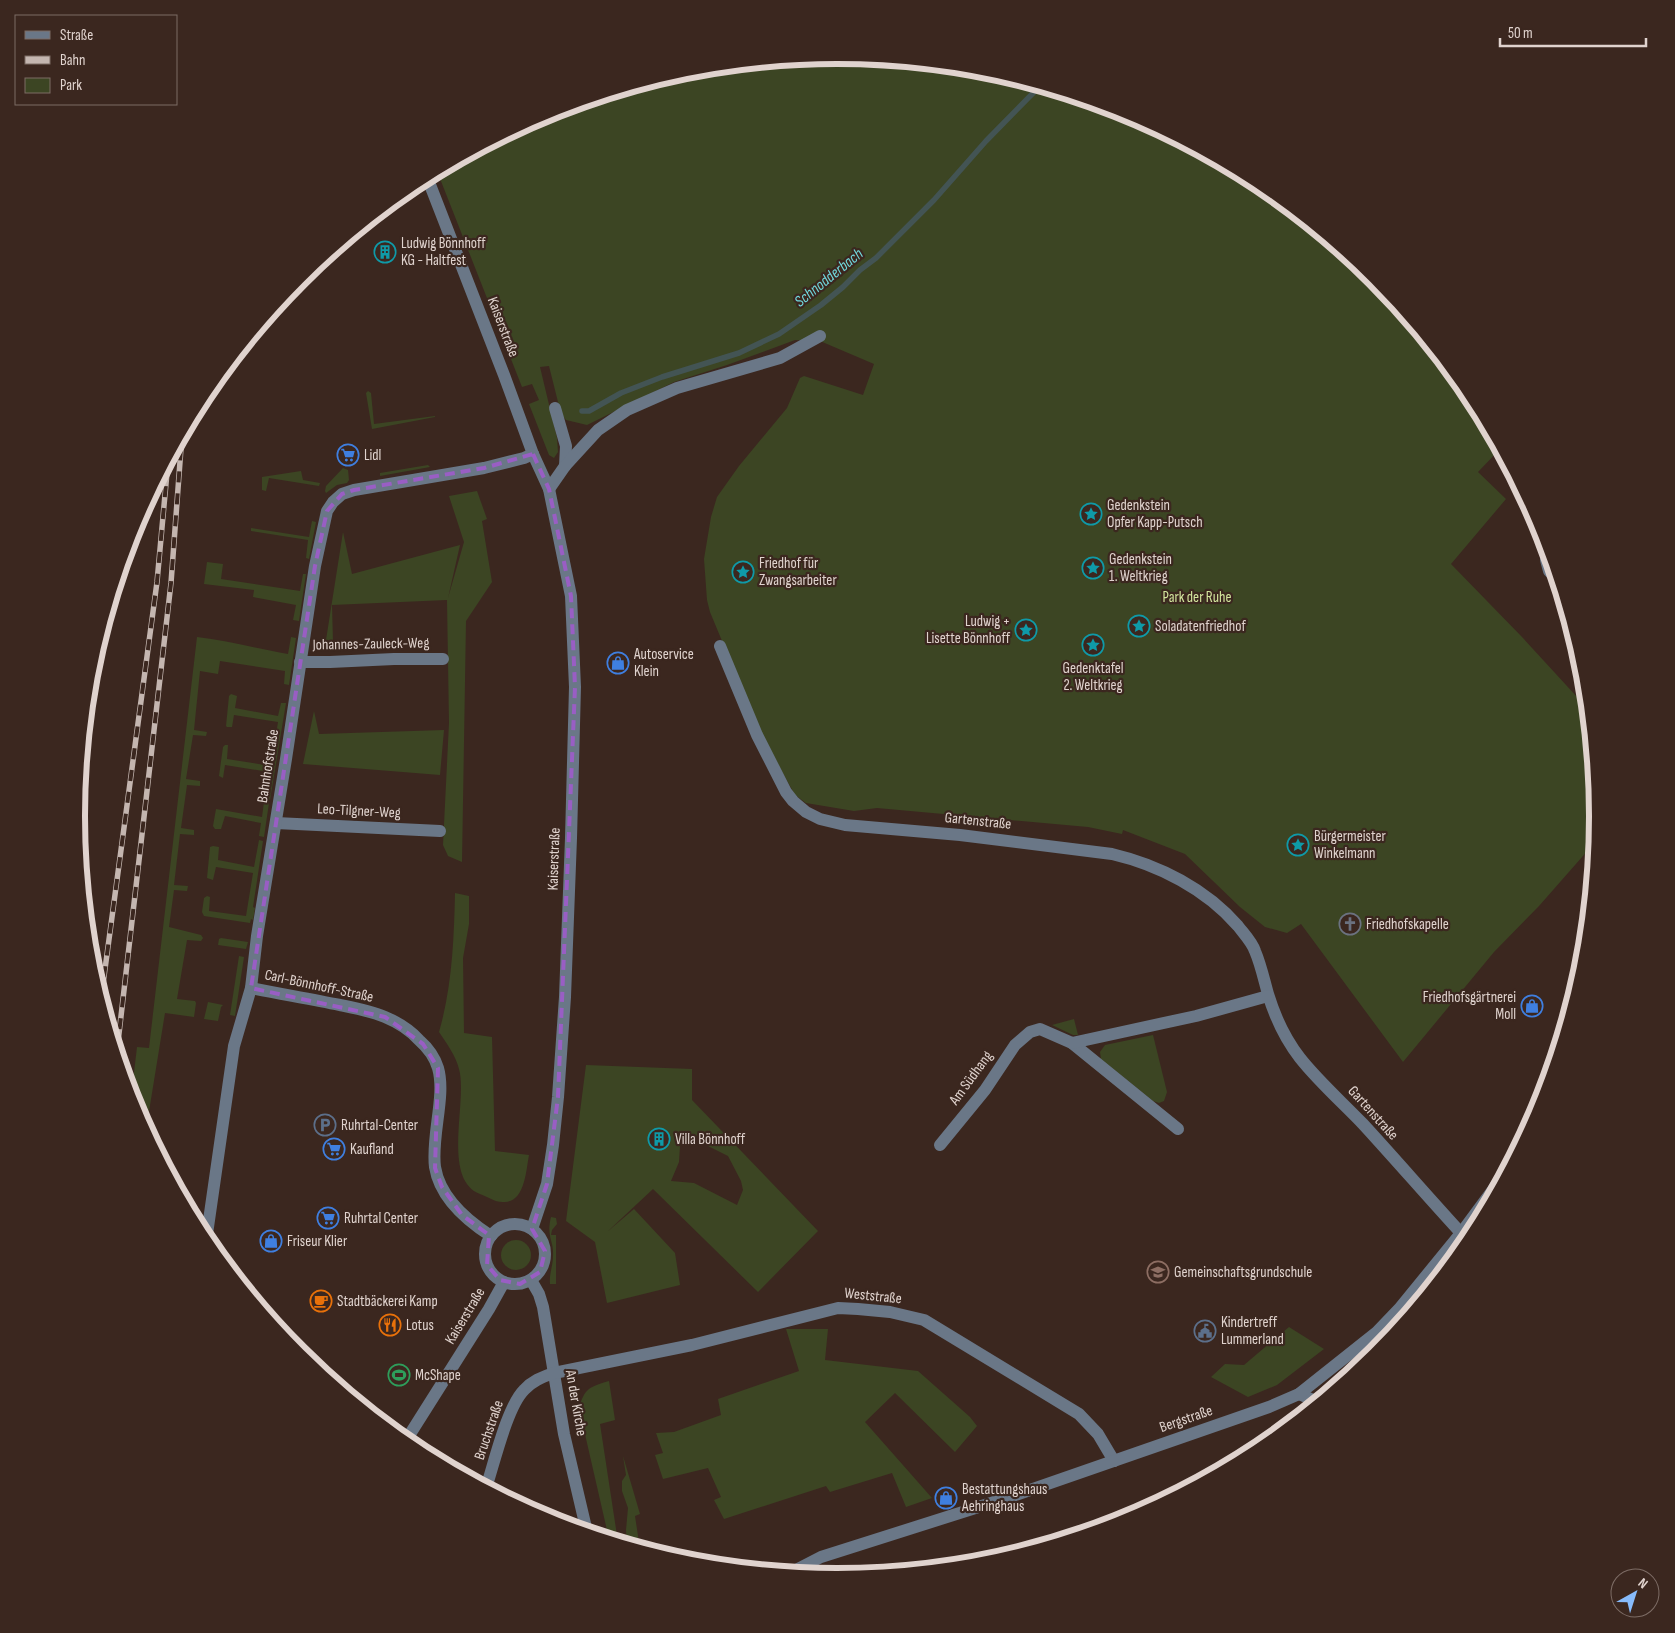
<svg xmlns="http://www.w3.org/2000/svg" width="1675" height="1633" viewBox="0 0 1675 1633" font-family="'Sofia Sans Condensed',sans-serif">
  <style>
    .green { fill: #3c4523; fill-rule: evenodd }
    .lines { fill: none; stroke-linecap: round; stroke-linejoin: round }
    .stream { stroke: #435454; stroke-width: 5.5 }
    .minor { stroke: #6a7787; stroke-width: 12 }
    .rail-casing { stroke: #c4b6b0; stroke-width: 5.5 }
    .rail { stroke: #3b271f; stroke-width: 4; stroke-dasharray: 11; stroke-linecap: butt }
    .marked { fill: none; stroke: #995ec4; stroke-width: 4; stroke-dasharray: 10 6; stroke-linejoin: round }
    .labels { text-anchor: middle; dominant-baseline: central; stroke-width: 4.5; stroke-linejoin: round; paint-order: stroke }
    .poi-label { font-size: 15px; fill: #e0d3ce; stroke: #3b271f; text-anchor: start }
    .street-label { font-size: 15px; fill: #e0d3ce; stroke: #3b271f }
    .park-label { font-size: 15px; fill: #d3e69e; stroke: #3b271f }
    .water-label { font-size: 16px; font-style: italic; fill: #71d7dc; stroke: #3b271f }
    .rim { fill: none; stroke: #e0d3ce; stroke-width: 6 }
  </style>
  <rect width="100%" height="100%" fill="#3b271f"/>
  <g class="green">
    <polygon points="838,55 986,70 1129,113 1261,183 1376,278 1471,394 1500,449 1478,472 1506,499 1451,564 1522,637 1589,710 1599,817 1597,840 1539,906 1494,952 1403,1062 1301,924 1287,933 1265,927 1240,907 1185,854 1123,830 1122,834 1088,827 877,808 854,811 806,803 795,795 759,730 710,612 707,600 704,559 711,517 717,497 739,466 787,408 800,378 804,376 863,395 874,364 820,341 795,340 727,365 674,382 587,425 566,420 561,414 549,366 540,367 557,438 558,452 554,458 549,455 529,404 539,400 532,384 522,387 437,171 546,113 689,70"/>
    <polygon points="368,391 371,393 374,424 435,416 435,417 372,429 366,393"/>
    <polygon points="428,465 430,467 380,476 380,473"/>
    <polygon points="343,468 348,470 349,480 347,483 337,485 326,493 325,491 326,486"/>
    <polygon points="301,471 303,480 320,483 319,486 269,478 266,491 262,490 262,477"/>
    <polygon points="477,491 487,519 482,521 492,582 466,621 462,862 448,856 443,845 449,723 447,600 332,605 333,642 326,640 343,532 352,574 460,545 448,598 464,542 449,496"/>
    <polygon points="312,521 316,522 309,559 306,558 308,540 251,531 251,528 309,537"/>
    <polygon points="207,562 223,564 221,579 300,591 303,574 306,574 299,621 293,620 296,605 253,597 254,590 204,584"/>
    <path d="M197,637C226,640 258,649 288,654L291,637L296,638L289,685L284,684L285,671L220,661L218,674L200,671L194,730L207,732L206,736L193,735L186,779L200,781V786L187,785L181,828L194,830V835L180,834L174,885L188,886L187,891L174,890L169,927L201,935L203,938L201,941L187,940L177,999L195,1001L196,1003L194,1017L165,1013L146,1130L134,1108L131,1098L137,1047L149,1048Z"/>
    <polygon points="231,694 237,696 235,708 278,716 281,703 286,703 270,800 265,798 269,772 225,765 223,778 219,776 223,747 225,745 228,745 227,759 271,766 278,722 234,715 232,727 227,727 226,726 229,696"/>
    <polygon points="314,711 319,734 444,730 440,775 303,764"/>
    <polygon points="264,802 269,803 264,837 259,836 261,823 225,816 221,829 215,829 213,826 216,809 262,817"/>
    <polygon points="259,840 263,841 253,907 255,908 253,920 251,919 250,923 204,916 202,912 204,898 207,896 210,897 209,911 246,916 253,873 216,867 213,880 207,878 210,847 213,846 219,847 218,860 254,867"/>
    <path d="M455,893L469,896V924L463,958L464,1033L492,1037L495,1151L529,1155C526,1171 525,1201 505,1202C495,1203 489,1197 480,1194C441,1179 468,1101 459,1069C456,1056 447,1044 439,1032C452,987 454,940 455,893Z"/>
    <polygon points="221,938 248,942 246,949 218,945 219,939"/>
    <polygon points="239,956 244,957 235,1016 230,1015"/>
    <polygon points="208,1002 223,1005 221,1007 218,1021 204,1019"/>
    <polygon points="1074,1019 1078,1035 1073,1035 1052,1025"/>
    <polygon points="1153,1035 1167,1092 1164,1101 1159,1103 1153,1101 1101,1059 1100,1052 1105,1045"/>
    <path d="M586,1065L692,1069V1100L818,1231L758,1292L653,1189L607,1232L634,1209L675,1253L680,1285L607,1303L595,1242L566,1221ZM687,1134L695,1135L694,1143L706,1145L728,1156L741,1181L743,1190L737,1205L694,1183L671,1181L679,1162L680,1146L686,1141Z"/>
    <path d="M551,1217L556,1218L557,1224L552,1230L551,1235H556V1284H550C549,1274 553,1266 553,1256C554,1240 546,1237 551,1217Z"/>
    <circle cx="516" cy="1255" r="15"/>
    <polygon points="1289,1327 1324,1349 1277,1385 1248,1397 1211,1377 1225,1364 1244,1365"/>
    <polygon points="786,1329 828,1329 825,1360 918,1371 970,1417 977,1426 955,1452 895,1393 865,1422 932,1498 906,1507 892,1473 830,1492 826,1486 724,1519 714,1500 721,1497 708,1468 663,1479 655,1455 663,1453 656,1433 674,1432 721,1415 718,1399 799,1371"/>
    <path d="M609,1381L615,1420L600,1424L618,1542L609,1539L579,1408C585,1388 589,1387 609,1381Z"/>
    <polygon points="623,1456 640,1514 635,1516 640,1549 627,1545 626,1530 628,1508 622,1491 622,1481 626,1475"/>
  </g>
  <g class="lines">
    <polyline class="stream" points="582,411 589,411 621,393 662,377 739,353 779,334 821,305 843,287 860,270 876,258 934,200 986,141 1040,86"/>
    <g class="minor">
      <polyline points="427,177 504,375 533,454 549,489 571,596 575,687 571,838 565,997 558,1097 553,1145 547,1184 532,1229"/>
      <polyline points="555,408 566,446 565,466"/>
      <polyline points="549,489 565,466 598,430 627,410 677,388 780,358 820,336"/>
      <polyline points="1549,552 1546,560 1549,571 1558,580"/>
      <path d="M720,646L757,735L786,792L793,801L806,812L820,819L845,825L960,835L1112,854C1159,865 1206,889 1238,926C1244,934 1252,942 1255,951C1261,965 1264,980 1268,994C1275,1017 1286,1040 1300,1058C1319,1082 1342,1102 1363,1124C1396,1160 1428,1197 1461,1233L1471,1239"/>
      <polyline points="300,662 330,662 394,659 443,659"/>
      <polyline points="276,823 440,831"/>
      <path d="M251,988C281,994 311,999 340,1005C355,1008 371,1011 385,1017C397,1022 410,1030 419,1040C427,1047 435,1058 438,1068C446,1096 431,1136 435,1167C440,1198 466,1220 491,1236"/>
      <polyline points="1072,1043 1178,1129"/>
      <polyline points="940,1145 985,1090 1015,1045 1030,1032 1040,1029 1072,1043 1196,1016 1268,996"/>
      <circle cx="515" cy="1254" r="30"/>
      <polyline points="206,1241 234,1046 251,988 257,936 286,759 315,566 327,511 333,502 342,494 354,490 484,468 524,458 533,454"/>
      <polyline points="531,1280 539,1294 543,1307 564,1434 587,1532"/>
      <polyline points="1299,1394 1318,1402"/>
      <polyline points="405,1442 489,1309 504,1282"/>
      <path d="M486,1488C494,1464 507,1407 524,1390C533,1380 543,1377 554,1373L692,1345L838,1308L858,1309L890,1312L924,1320L1079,1414L1098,1434L1114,1461"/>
      <polyline points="790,1573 821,1557 1010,1497 1269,1407 1299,1394 1377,1332 1399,1309 1461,1233 1509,1168"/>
    </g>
    <g class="rail-casing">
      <g id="rail">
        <polyline points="101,999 157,582 168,462"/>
        <polyline points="117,1051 171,583 182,435"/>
      </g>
    </g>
    <use href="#rail" class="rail"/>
  </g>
  <path class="marked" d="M533,454L549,489L571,596L575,687L558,1097L547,1184L532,1229L545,1251L540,1272L520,1284L500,1280L487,1265L489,1235L462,1215L442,1187L435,1168L438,1068L423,1044L385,1017L251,988L315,566L327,511L342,494L354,490L484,468Z"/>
  <defs>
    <g id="building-ring" transform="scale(1.125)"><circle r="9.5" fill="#3b271f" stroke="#0f9aa8" stroke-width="1.5"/><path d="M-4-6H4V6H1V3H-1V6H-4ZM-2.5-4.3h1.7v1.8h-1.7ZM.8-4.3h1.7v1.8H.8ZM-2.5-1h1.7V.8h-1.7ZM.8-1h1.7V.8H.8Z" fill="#0f9aa8"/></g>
    <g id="supermarket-ring" transform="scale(1.125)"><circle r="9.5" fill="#3b271f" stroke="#3f7fe0" stroke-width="1.5"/><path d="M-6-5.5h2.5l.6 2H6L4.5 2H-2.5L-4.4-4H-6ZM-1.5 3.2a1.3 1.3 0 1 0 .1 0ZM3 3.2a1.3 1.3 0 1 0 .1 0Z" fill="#3f7fe0"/></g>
    <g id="sight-ring" transform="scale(1.125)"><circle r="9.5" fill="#3b271f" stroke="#0f9aa8" stroke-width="1.5"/><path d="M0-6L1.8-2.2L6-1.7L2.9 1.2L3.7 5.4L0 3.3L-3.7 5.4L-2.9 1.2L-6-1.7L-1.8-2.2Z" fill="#0f9aa8"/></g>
    <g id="shop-ring" transform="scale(1.125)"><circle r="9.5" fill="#3b271f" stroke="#3f7fe0" stroke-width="1.5"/><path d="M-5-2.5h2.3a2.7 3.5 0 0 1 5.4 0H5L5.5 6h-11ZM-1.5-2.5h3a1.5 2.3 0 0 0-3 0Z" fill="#3f7fe0"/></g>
    <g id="church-ring" transform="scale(1.125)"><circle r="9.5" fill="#3b271f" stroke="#6b7280" stroke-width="1.5"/><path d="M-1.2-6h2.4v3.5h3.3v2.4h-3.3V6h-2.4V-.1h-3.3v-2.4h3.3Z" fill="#6b7280"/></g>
    <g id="parking-ring" transform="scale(1.125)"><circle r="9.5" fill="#3b271f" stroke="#5c6f8a" stroke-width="1.5"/><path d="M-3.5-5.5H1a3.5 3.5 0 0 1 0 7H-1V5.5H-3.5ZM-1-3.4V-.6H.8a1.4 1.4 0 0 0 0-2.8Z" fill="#5c6f8a"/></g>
    <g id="school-ring" transform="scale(1.125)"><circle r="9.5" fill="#3b271f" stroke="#8d6e63" stroke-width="1.5"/><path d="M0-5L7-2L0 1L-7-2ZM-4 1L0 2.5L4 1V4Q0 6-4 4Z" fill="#8d6e63"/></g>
    <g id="cafe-ring" transform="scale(1.125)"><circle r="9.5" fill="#3b271f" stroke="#e8710a" stroke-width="1.5"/><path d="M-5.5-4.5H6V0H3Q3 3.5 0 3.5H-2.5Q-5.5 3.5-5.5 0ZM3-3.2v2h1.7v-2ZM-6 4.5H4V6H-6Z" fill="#e8710a"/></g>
    <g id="restaurant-ring" transform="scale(1.125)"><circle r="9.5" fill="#3b271f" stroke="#e8710a" stroke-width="1.5"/><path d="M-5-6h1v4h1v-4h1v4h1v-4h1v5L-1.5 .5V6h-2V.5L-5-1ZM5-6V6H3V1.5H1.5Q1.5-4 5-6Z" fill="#e8710a"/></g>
    <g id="civic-ring" transform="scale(1.125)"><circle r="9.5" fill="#3b271f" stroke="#5c6f8a" stroke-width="1.5"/><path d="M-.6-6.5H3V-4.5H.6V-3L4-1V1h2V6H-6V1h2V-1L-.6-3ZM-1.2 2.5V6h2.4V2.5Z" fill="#5c6f8a"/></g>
    <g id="stadium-ring" transform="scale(1.125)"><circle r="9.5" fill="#3b271f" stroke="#2e9e5b" stroke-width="1.5"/><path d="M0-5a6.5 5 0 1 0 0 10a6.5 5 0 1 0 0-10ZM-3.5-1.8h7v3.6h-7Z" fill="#2e9e5b"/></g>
  </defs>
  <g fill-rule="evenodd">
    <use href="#building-ring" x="385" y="252"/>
    <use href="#supermarket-ring" x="348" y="455"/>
    <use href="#sight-ring" x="1091" y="514"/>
    <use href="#sight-ring" x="1093" y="568"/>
    <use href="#sight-ring" x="743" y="572"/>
    <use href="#sight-ring" x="1139" y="626"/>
    <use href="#sight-ring" x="1026" y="630"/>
    <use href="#sight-ring" x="1093" y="645"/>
    <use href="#shop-ring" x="618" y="663"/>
    <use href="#sight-ring" x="1298" y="845"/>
    <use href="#church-ring" x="1350" y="924"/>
    <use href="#shop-ring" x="1532" y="1006"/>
    <use href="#parking-ring" x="325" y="1125"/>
    <use href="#building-ring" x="659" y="1139"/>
    <use href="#supermarket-ring" x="334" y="1149"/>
    <use href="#supermarket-ring" x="328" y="1218"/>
    <use href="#shop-ring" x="271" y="1241"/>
    <use href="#school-ring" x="1158" y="1272"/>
    <use href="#cafe-ring" x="321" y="1301"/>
    <use href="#restaurant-ring" x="390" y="1325"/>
    <use href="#civic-ring" x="1205" y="1331"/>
    <use href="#stadium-ring" x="399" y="1375"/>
    <use href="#shop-ring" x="946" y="1498"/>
  </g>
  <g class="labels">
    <g class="poi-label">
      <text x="401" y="243">Ludwig Bönnhoff<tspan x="401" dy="17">KG - Haltfest</tspan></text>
      <text x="364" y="455">Lidl</text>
      <text x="1107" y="505">Gedenkstein<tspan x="1107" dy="17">Opfer Kapp-Putsch</tspan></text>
      <text x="1109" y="559">Gedenkstein<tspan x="1109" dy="17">1. Weltkrieg</tspan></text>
      <text x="759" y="563">Friedhof für<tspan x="759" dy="17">Zwangsarbeiter</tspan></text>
      <text x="1010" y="621" text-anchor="end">Ludwig +<tspan x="1010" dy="17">Lisette Bönnhoff</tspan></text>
      <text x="1155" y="626">Soladatenfriedhof</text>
      <text x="634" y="654">Autoservice<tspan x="634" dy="17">Klein</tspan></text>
      <text x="1093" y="668" text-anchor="middle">Gedenktafel<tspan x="1093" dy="17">2. Weltkrieg</tspan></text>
      <text x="1314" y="836">Bürgermeister<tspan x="1314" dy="17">Winkelmann</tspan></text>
      <text x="1366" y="924">Friedhofskapelle</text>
      <text x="1516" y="997" text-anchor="end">Friedhofsgärtnerei<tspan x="1516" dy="17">Moll</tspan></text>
      <text x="341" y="1125">Ruhrtal-Center</text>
      <text x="675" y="1139">Villa Bönnhoff</text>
      <text x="350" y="1149">Kaufland</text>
      <text x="344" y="1218">Ruhrtal Center</text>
      <text x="287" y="1241">Friseur Klier</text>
      <text x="1174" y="1272">Gemeinschaftsgrundschule</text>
      <text x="337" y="1301">Stadtbäckerei Kamp</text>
      <text x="1221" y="1322">Kindertreff<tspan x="1221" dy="17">Lummerland</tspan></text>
      <text x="406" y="1325">Lotus</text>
      <text x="415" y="1375">McShape</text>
      <text x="962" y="1489">Bestattungshaus<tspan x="962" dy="17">Aehringhaus</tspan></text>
    </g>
    <g class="street-label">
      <text transform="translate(503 327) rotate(69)">Kaiserstraße</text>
      <text transform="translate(371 644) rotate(-1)">Johannes-Zauleck-Weg</text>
      <text transform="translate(268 766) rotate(-81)">Bahnhofstraße</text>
      <text transform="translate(359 811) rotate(3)">Leo-Tilgner-Weg</text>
      <text transform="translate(978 821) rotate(6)">Gartenstraße</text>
      <text transform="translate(554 859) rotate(-88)">Kaiserstraße</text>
      <text transform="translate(319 986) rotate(12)">Carl-Bönnhoff-Straße</text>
      <text transform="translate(971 1078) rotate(-54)">Am Südhang</text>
      <text transform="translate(1373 1113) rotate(48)">Gartenstraße</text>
      <text transform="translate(873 1296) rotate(6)">Weststraße</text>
      <text transform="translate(465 1316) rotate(-59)">Kaiserstraße</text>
      <text transform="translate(576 1403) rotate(80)">An der Kirche</text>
      <text transform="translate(1186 1419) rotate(-19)">Bergstraße</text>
      <text transform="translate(489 1430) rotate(-71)">Bruchstraße</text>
    </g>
    <g class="park-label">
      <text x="1197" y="597">Park der Ruhe</text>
    </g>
    <g class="water-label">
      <text transform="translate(829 278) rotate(-39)">Schnodderbach</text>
    </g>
  </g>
  <path d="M0 0H1675V1633H0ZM85 816a752 752 0 1 1 1504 0a752 752 0 1 1-1504 0Z" fill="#3b271f" fill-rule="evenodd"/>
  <path class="rim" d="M85 816a752 752 0 1 1 1504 0a752 752 0 1 1-1504 0Z"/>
  <rect x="15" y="15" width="162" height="90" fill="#3b271f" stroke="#7d6c65"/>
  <rect x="25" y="31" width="25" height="8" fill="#6a7787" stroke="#7d6c65"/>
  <text x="60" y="40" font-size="15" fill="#e0d3ce">Straße</text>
  <rect x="25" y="56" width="25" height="8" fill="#c4b6b0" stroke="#7d6c65"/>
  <text x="60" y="65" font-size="15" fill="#e0d3ce">Bahn</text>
  <rect x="25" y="78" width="25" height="15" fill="#3c4523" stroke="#7d6c65"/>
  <text x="60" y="90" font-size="15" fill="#e0d3ce">Park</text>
  <g transform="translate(1635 1593) rotate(39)"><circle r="24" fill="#3b271f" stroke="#7d6c65"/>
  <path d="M0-4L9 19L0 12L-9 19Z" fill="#87bbfb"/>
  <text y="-8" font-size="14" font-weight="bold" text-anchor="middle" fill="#e0d3ce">N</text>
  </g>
  <path d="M1500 38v8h146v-8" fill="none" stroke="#e0d3ce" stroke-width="2.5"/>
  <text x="1508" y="38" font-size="15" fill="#e0d3ce" stroke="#3b271f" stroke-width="4" paint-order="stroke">50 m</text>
</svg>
